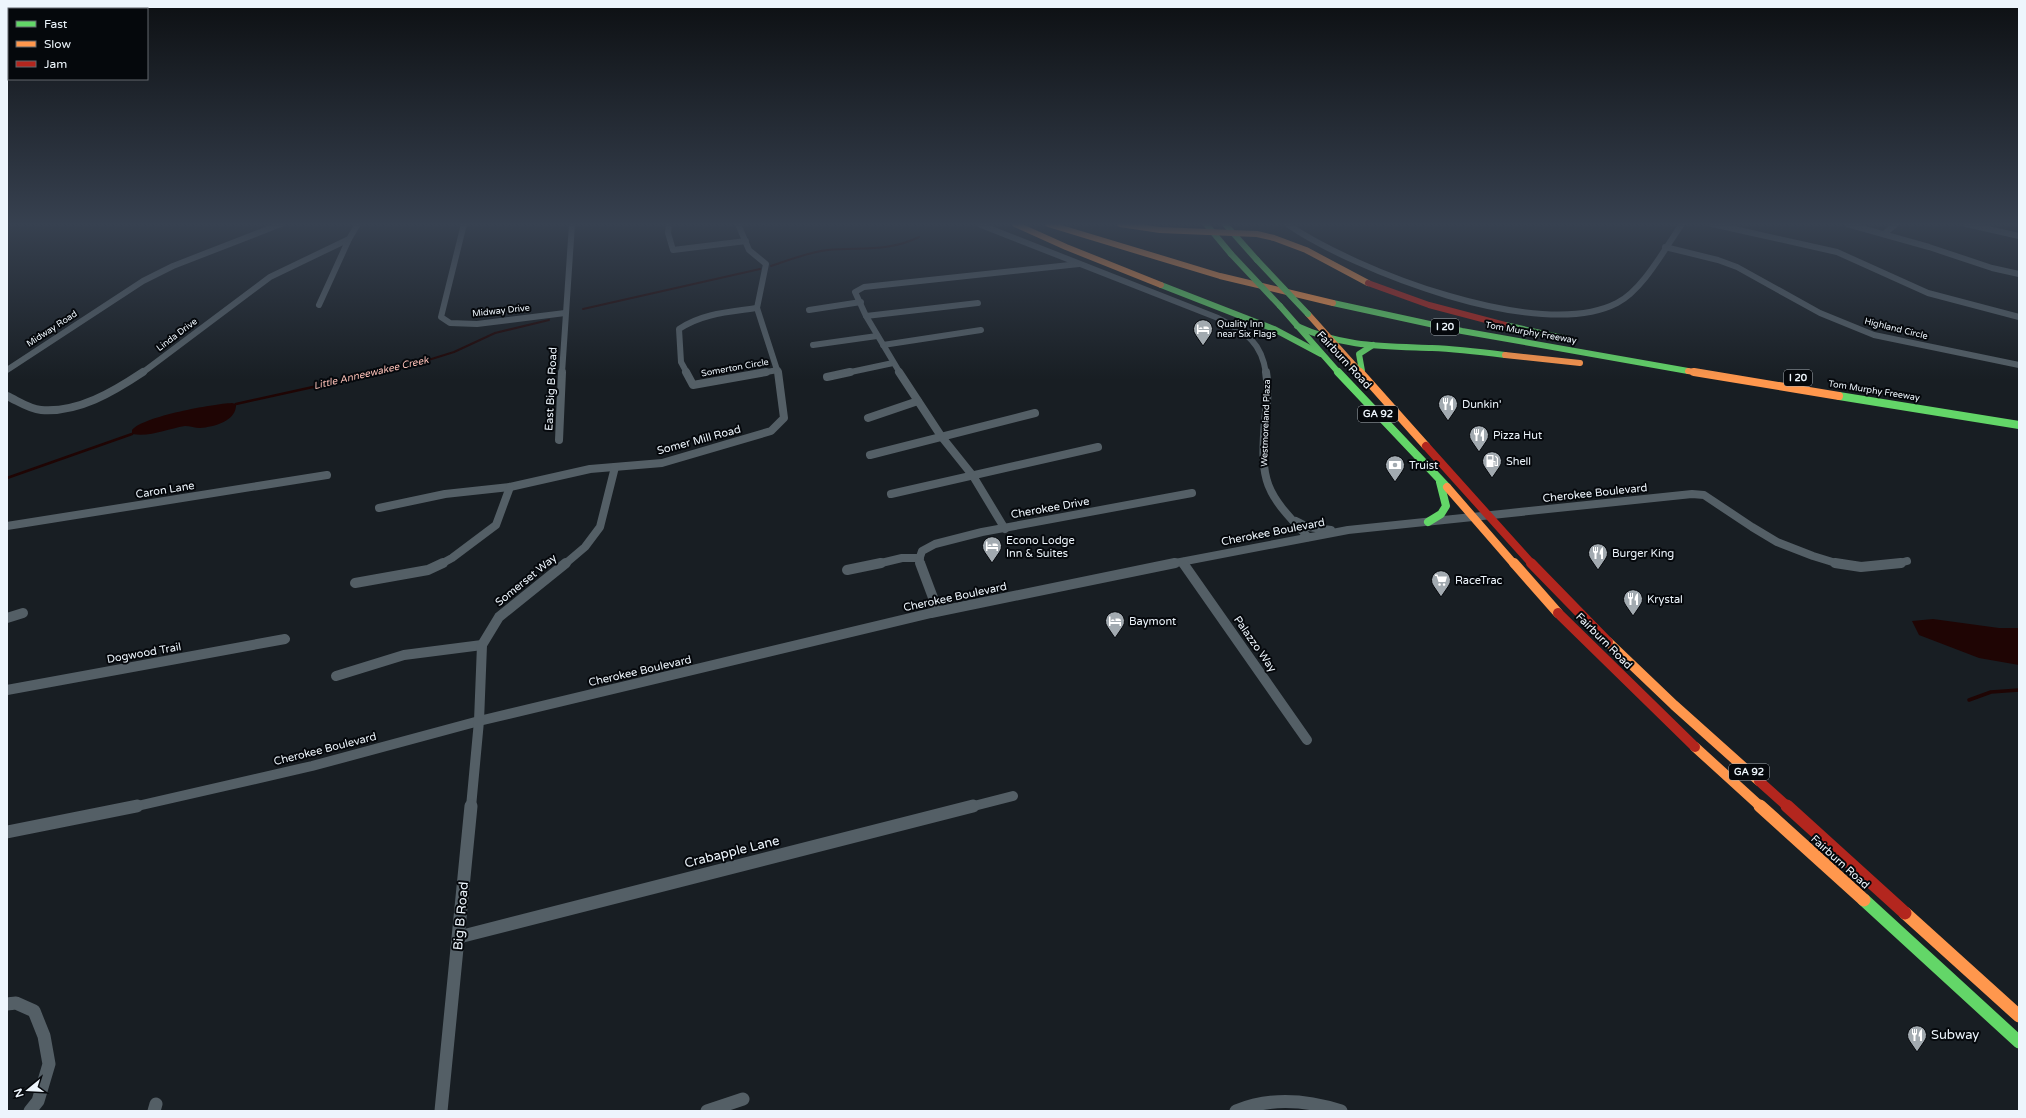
<svg xmlns="http://www.w3.org/2000/svg" width="2026" height="1118" viewBox="0 0 2026 1118" font-family="'Varela Round',sans-serif">
  <style>
    .water { fill: #1f0504 }
    .lines { fill: none; stroke-linecap: round; stroke-linejoin: round }
    .stream-far2 { stroke: #1f0504; stroke-width: 2 }
    .stream-far1 { stroke: #1f0504; stroke-width: 2.5 }
    .stream { stroke: #1f0504; stroke-width: 3.5 }
    .street-far3 { stroke: #545f66; stroke-width: 6 }
    .street-far2 { stroke: #545f66; stroke-width: 8 }
    .street-far1 { stroke: #545f66; stroke-width: 10 }
    .street { stroke: #545f66; stroke-width: 13 }
    .fast-far2 { stroke: #63d668; stroke-width: 6 }
    .fast-far1 { stroke: #63d668; stroke-width: 8 }
    .fast { stroke: #63d668; stroke-width: 13 }
    .slow-far3 { stroke: #ff974d; stroke-width: 6 }
    .slow-far2 { stroke: #ff974d; stroke-width: 8 }
    .slow-far1 { stroke: #ff974d; stroke-width: 10 }
    .slow { stroke: #ff974d; stroke-width: 13 }
    .jam-far3 { stroke: #b3261e; stroke-width: 6 }
    .jam-far2 { stroke: #b3261e; stroke-width: 8 }
    .jam-far1 { stroke: #b3261e; stroke-width: 10 }
    .jam { stroke: #b3261e; stroke-width: 13 }
    .fast-bridge { stroke: #63d668; stroke-width: 6 }
    .labels { text-anchor: middle; dominant-baseline: central; stroke-width: 4; stroke-linejoin: round; paint-order: stroke }
    .far-street-label { font-size: 9px; fill: #edf5fc; stroke: #05080c }
    .far-poi-label { font-size: 9px; fill: #edf5fc; stroke: #05080c; text-anchor: start }
    .shield { fill: #05080c; stroke: #a7aeb4; stroke-width: 1 }
    .shield-label { font-size: 10px; font-weight: bold; fill: #edf5fc }
    .far-water-label { font-size: 10px; font-style: italic; fill: #fabeb5; stroke: #05080c }
    .street-label { font-size: 11px; fill: #edf5fc; stroke: #05080c }
    .poi-label { font-size: 11px; fill: #edf5fc; stroke: #05080c; text-anchor: start }
    .near-street-label { font-size: 13px; fill: #edf5fc; stroke: #05080c }
    .near-poi-label { font-size: 13px; fill: #edf5fc; stroke: #05080c; text-anchor: start }
  </style>
  <rect width="100%" height="100%" fill="#181e23"/>
  <g class="water">
    <path d="M232,403L236,404C237,421 214,427 200,428C195,428 190,426 185,426C167,429 151,437 132,434V430C144,416 213,404 232,403Z"/>
    <polygon points="1933,619 1999,628 2019,628 2019,665 1979,658 1919,635 1912,621"/>
  </g>
  <g class="lines">
    <g class="stream-far2">
      <path d="M771,266C790,260 808,252 828,250C860,247 889,252 919,237"/>
      <polyline points="583,309 760,269"/>
      <polyline points="377,373 409,366 454,352 495,333 549,320"/>
    </g>
    <g class="stream-far1">
      <polyline points="236,404 381,372"/>
      <polyline points="7,478 132,434"/>
    </g>
    <polyline class="stream" points="1969,700 1991,692 2019,690"/>
    <g class="street-far3">
      <polyline points="464,224 441,317 450,323 477,324 565,313"/>
      <polyline points="669,224 668,233 673,250 746,241"/>
      <polyline points="738,224 749,250 766,264 757,308 778,373"/>
      <path d="M1287,224C1354,270 1540,343 1617,303C1643,290 1665,248 1682,224"/>
      <polyline points="1712,224 1837,252 1928,293 2019,317"/>
      <polyline points="1847,224 1929,247 1992,268 2019,274"/>
      <polyline points="1966,224 2019,236"/>
      <path d="M981,225L1218,318C1245,333 1261,340 1266,373"/>
      <polyline points="1884,234 1896,224"/>
      <polyline points="1665,247 1718,260 1737,267 1820,313 1874,335 2019,365"/>
      <polyline points="319,305 349,239 358,224"/>
      <polyline points="809,310 861,302"/>
      <polyline points="866,316 978,303"/>
      <polyline points="813,345 877,336"/>
      <polyline points="883,345 981,330"/>
      <polyline points="7,370 143,281 173,266 281,224"/>
      <polyline points="142,373 270,277 349,239"/>
      <polyline points="562,373 572,224"/>
      <path d="M687,373L681,362L679,329C703,313 730,312 757,308"/>
      <polyline points="761,373 778,370"/>
      <polyline points="846,373 893,363"/>
      <polyline points="900,373 866,316 855,292 864,287 1079,264"/>
    </g>
    <g class="street-far2">
      <polyline points="686,372 693,385 766,372"/>
      <polyline points="899,372 941,436 973,476 1005,529"/>
      <path d="M1266,372C1269,388 1267,405 1265,421C1260,483 1265,492 1308,537"/>
      <polyline points="827,377 850,372"/>
      <path d="M7,396C18,401 29,409 41,410C78,413 113,392 143,372"/>
      <polyline points="868,418 918,401"/>
      <polyline points="559,440 562,372"/>
      <polyline points="870,455 1035,413"/>
      <polyline points="891,494 1098,447"/>
      <polyline points="379,508 445,494 510,487 590,469 662,463 771,431 784,418 778,372"/>
      <polyline points="1296,521 1308,527 1331,530"/>
      <polyline points="7,526 327,475"/>
      <polyline points="1183,562 1184,564"/>
      <polyline points="441,564 452,558 496,525 510,487"/>
      <polyline points="565,564 585,547 600,527 615,467"/>
      <polyline points="877,564 902,558 920,558"/>
      <polyline points="920,564 919,560 922,551 935,544 982,532 1192,493"/>
      <polyline points="1170,564 1348,530 1692,494 1704,495 1752,527 1777,542 1813,556 1839,564"/>
      <polyline points="1896,564 1907,561"/>
    </g>
    <g class="street-far1">
      <polyline points="920,563 938,611"/>
      <polyline points="1183,563 1307,740"/>
      <polyline points="1835,563 1861,567 1901,563"/>
      <polyline points="847,570 881,563"/>
      <polyline points="355,583 428,570 443,563"/>
      <polyline points="7,618 23,613"/>
      <polyline points="336,676 404,655 482,645"/>
      <polyline points="7,690 285,639"/>
      <polyline points="133,807 312,766 479,721 931,613 1175,563"/>
      <polyline points="471,807 479,721 482,645 499,617 566,563"/>
      <polyline points="970,807 1013,796"/>
    </g>
    <g class="street">
      <polyline points="7,832 137,806"/>
      <polyline points="459,937 973,806"/>
      <polyline points="7,1004 16,1003 34,1011 44,1036 49,1064 38,1101 30,1111"/>
      <polyline points="154,1111 156,1104"/>
      <polyline points="441,1111 471,806"/>
      <polyline points="707,1111 743,1099"/>
      <path d="M1236,1111C1270,1097 1307,1100 1341,1111"/>
    </g>
    <g class="fast-far2">
      <polyline points="1206,224 1231,254"/>
      <polyline points="1225,224 1257,260"/>
      <polyline points="1161,285 1274,329 1321,354"/>
      <polyline points="1333,303 1462,331 1688,371"/>
      <polyline points="1280,306 1339,373"/>
      <polyline points="1505,325 1568,339"/>
      <path d="M1297,326C1342,347 1383,346 1432,348C1456,349 1481,352 1505,355"/>
      <polyline points="1362,371 1359,354 1373,345"/>
    </g>
    <g class="fast-far1">
      <polyline points="1338,372 1447,487"/>
      <polyline points="1839,396 2019,425"/>
      <polyline points="1428,522 1441,514 1446,506 1440,482"/>
    </g>
    <polyline class="fast" points="1864,900 2019,1042"/>
    <g class="slow-far3">
      <polyline points="1015,224 1066,247 1161,285"/>
      <polyline points="1048,224 1220,276 1333,303"/>
      <polyline points="1120,224 1160,230 1257,234 1274,238 1306,250 1368,283"/>
      <polyline points="1308,314 1361,373"/>
      <polyline points="1505,355 1580,363"/>
      <polyline points="1688,371 1700,373"/>
    </g>
    <g class="slow-far2">
      <polyline points="1360,372 1426,446"/>
      <polyline points="1694,372 1839,396"/>
      <polyline points="1447,487 1514,564"/>
    </g>
    <g class="slow-far1">
      <polyline points="1514,563 1558,613"/>
      <polyline points="1608,642 1674,705 1759,781"/>
      <polyline points="1695,747 1761,807"/>
    </g>
    <g class="slow">
      <polyline points="1760,806 1864,900"/>
      <polyline points="1905,913 2019,1016"/>
    </g>
    <polyline class="jam-far3" points="1368,283 1429,305 1505,325"/>
    <polyline class="jam-far2" points="1426,446 1532,564"/>
    <g class="jam-far1">
      <polyline points="1531,563 1608,642"/>
      <polyline points="1558,613 1695,747"/>
      <polyline points="1759,781 1788,807"/>
    </g>
    <polyline class="jam" points="1787,806 1905,913"/>
    <g class="fast-bridge">
      <polyline points="1231,254 1280,306"/>
      <polyline points="1257,260 1308,314"/>
    </g>
  </g>
  <linearGradient id="sky" x2="0" y2="1"><stop stop-color="#0d1013"/><stop offset="0.59" stop-color="#374150"/><stop offset="1" stop-color="#374150" stop-opacity="0"/></linearGradient>
  <rect width="2026" height="380" fill="url(#sky)"/>
  <defs>
    <g id="hotel-pin" transform="scale(1)"><path d="M0 17L-7.5 6A9.5 9.5 0 1 1 7.5 6Z" fill="#a2aab0" stroke="#05080c"/><path d="M-6-4.5h1.5V1H6V5H4.5V3h-9V5H-6ZM-4 0a1.8 1.8 0 1 1 3.6 0ZM.5 0V-2.5h3Q6-2.5 6 0Z" fill="#fff"/></g>
    <g id="restaurant-pin" transform="scale(1)"><path d="M0 17L-7.5 6A9.5 9.5 0 1 1 7.5 6Z" fill="#a2aab0" stroke="#05080c"/><path d="M-5-6h1v4h1v-4h1v4h1v-4h1v5L-1.5 .5V6h-2V.5L-5-1ZM5-6V6H3V1.5H1.5Q1.5-4 5-6Z" fill="#fff"/></g>
    <g id="fuel-pin" transform="scale(1)"><path d="M0 17L-7.5 6A9.5 9.5 0 1 1 7.5 6Z" fill="#a2aab0" stroke="#05080c"/><path d="M-5.5-6h7V0h2V4h1.3V-2.5L3-4.5l.8-.8L6-3V5H2.5V1h-1V6h-7ZM-4.2-4.7v3.2H.2V-4.7Z" fill="#fff"/></g>
    <g id="bank-pin" transform="scale(1)"><path d="M0 17L-7.5 6A9.5 9.5 0 1 1 7.5 6Z" fill="#a2aab0" stroke="#05080c"/><path d="M-6-4H6V4H-6ZM0-2.3a2.3 2.3 0 1 0 0 4.6a2.3 2.3 0 1 0 0-4.6Z" fill="#fff"/></g>
    <g id="supermarket-pin" transform="scale(1)"><path d="M0 17L-7.5 6A9.5 9.5 0 1 1 7.5 6Z" fill="#a2aab0" stroke="#05080c"/><path d="M-6-5.5h2.5l.6 2H6L4.5 2H-2.5L-4.4-4H-6ZM-1.5 3.2a1.3 1.3 0 1 0 .1 0ZM3 3.2a1.3 1.3 0 1 0 .1 0Z" fill="#fff"/></g>
  </defs>
  <g fill-rule="evenodd">
    <use href="#hotel-pin" x="1203" y="329"/>
    <use href="#restaurant-pin" x="1448" y="404"/>
    <use href="#restaurant-pin" x="1479" y="435"/>
    <use href="#fuel-pin" x="1492" y="461"/>
    <use href="#bank-pin" x="1395" y="465"/>
    <use href="#hotel-pin" x="992" y="546"/>
    <use href="#restaurant-pin" x="1598" y="553"/>
    <use href="#supermarket-pin" x="1441" y="580"/>
    <use href="#restaurant-pin" x="1633" y="599"/>
    <use href="#hotel-pin" x="1115" y="621"/>
    <use href="#restaurant-pin" x="1917" y="1035"/>
  </g>
  <g class="labels">
    <g class="far-street-label">
      <text transform="translate(501 311) rotate(-6)">Midway Drive</text>
      <text transform="translate(52 329) rotate(-33)">Midway Road</text>
      <text transform="translate(1896 329) rotate(14)">Highland Circle</text>
      <text transform="translate(1531 333) rotate(10)">Tom Murphy Freeway</text>
      <text transform="translate(177 335) rotate(-37)">Linda Drive</text>
      <text transform="translate(735 368) rotate(-10)">Somerton Circle</text>
      <text transform="translate(1874 391) rotate(9)">Tom Murphy Freeway</text>
      <text transform="translate(1266 423) rotate(-88)">Westmoreland Plaza</text>
    </g>
    <g class="far-poi-label">
      <text x="1217" y="324">Quality Inn<tspan x="1217" dy="10">near Six Flags</tspan></text>
    </g>
    <g class="shield">
      <rect x="1431" y="319" width="28" height="16" rx="3"/>
      <rect x="1784" y="370" width="28" height="16" rx="3"/>
      <rect x="1358" y="406" width="40" height="16" rx="3"/>
      <rect x="1729" y="764" width="40" height="16" rx="3"/>
    </g>
    <g class="shield-label">
      <text x="1445" y="327">I 20</text>
      <text x="1798" y="378">I 20</text>
      <text x="1378" y="414">GA 92</text>
      <text x="1749" y="772">GA 92</text>
    </g>
    <g class="far-water-label">
      <text transform="translate(371 373) rotate(-13)">Little Anneewakee Creek</text>
    </g>
    <g class="street-label">
      <text transform="translate(1344 360) rotate(47)">Fairburn Road</text>
      <text transform="translate(551 389) rotate(-87)">East Big B Road</text>
      <text transform="translate(699 440) rotate(-15)">Somer Mill Road</text>
      <text transform="translate(165 490) rotate(-9)">Caron Lane</text>
      <text transform="translate(1595 493) rotate(-6)">Cherokee Boulevard</text>
      <text transform="translate(1050 508) rotate(-10)">Cherokee Drive</text>
      <text transform="translate(1273 532) rotate(-11)">Cherokee Boulevard</text>
      <text transform="translate(526 580) rotate(-39)">Somerset Way</text>
      <text transform="translate(955 597) rotate(-12)">Cherokee Boulevard</text>
      <text transform="translate(1604 641) rotate(45)">Fairburn Road</text>
      <text transform="translate(1255 644) rotate(55)">Palazzo Way</text>
      <text transform="translate(144 653) rotate(-10)">Dogwood Trail</text>
      <text transform="translate(640 671) rotate(-13)">Cherokee Boulevard</text>
      <text transform="translate(325 749) rotate(-14)">Cherokee Boulevard</text>
      <text transform="translate(1840 862) rotate(42)">Fairburn Road</text>
    </g>
    <g class="poi-label">
      <text x="1462" y="404">Dunkin'</text>
      <text x="1493" y="435">Pizza Hut</text>
      <text x="1506" y="461">Shell</text>
      <text x="1409" y="465">Truist</text>
      <text x="1006" y="540">Econo Lodge<tspan x="1006" dy="13">Inn &amp; Suites</tspan></text>
      <text x="1612" y="553">Burger King</text>
      <text x="1455" y="580">RaceTrac</text>
      <text x="1647" y="599">Krystal</text>
      <text x="1129" y="621">Baymont</text>
    </g>
    <g class="near-street-label">
      <text transform="translate(732 852) rotate(-14)">Crabapple Lane</text>
      <text transform="translate(461 916) rotate(-85)">Big B Road</text>
    </g>
    <g class="near-poi-label">
      <text x="1931" y="1035">Subway</text>
    </g>
  </g>
  <rect width="2026" height="1118" fill="none" stroke="#edf5fc" stroke-width="16"/>
  <rect x="8" y="8" width="140" height="72" fill="#05080c" stroke="#62676c"/>
  <rect x="16" y="21" width="20" height="6" fill="#63d668" stroke="#62676c"/>
  <text x="44" y="28" font-size="12" fill="#edf5fc">Fast</text>
  <rect x="16" y="41" width="20" height="6" fill="#ff974d" stroke="#62676c"/>
  <text x="44" y="48" font-size="12" fill="#edf5fc">Slow</text>
  <rect x="16" y="61" width="20" height="6" fill="#b3261e" stroke="#62676c"/>
  <text x="44" y="68" font-size="12" fill="#edf5fc">Jam</text>
  <g transform="translate(28 1090) rotate(252)" stroke="#05080c" stroke-width="3" paint-order="stroke">
  <path d="M0-3L7 15L0 10L-7 15Z" fill="#edf5fc"/>
  <text y="-6" font-size="11" font-weight="bold" text-anchor="middle" fill="#edf5fc">N</text>
  </g>
</svg>
